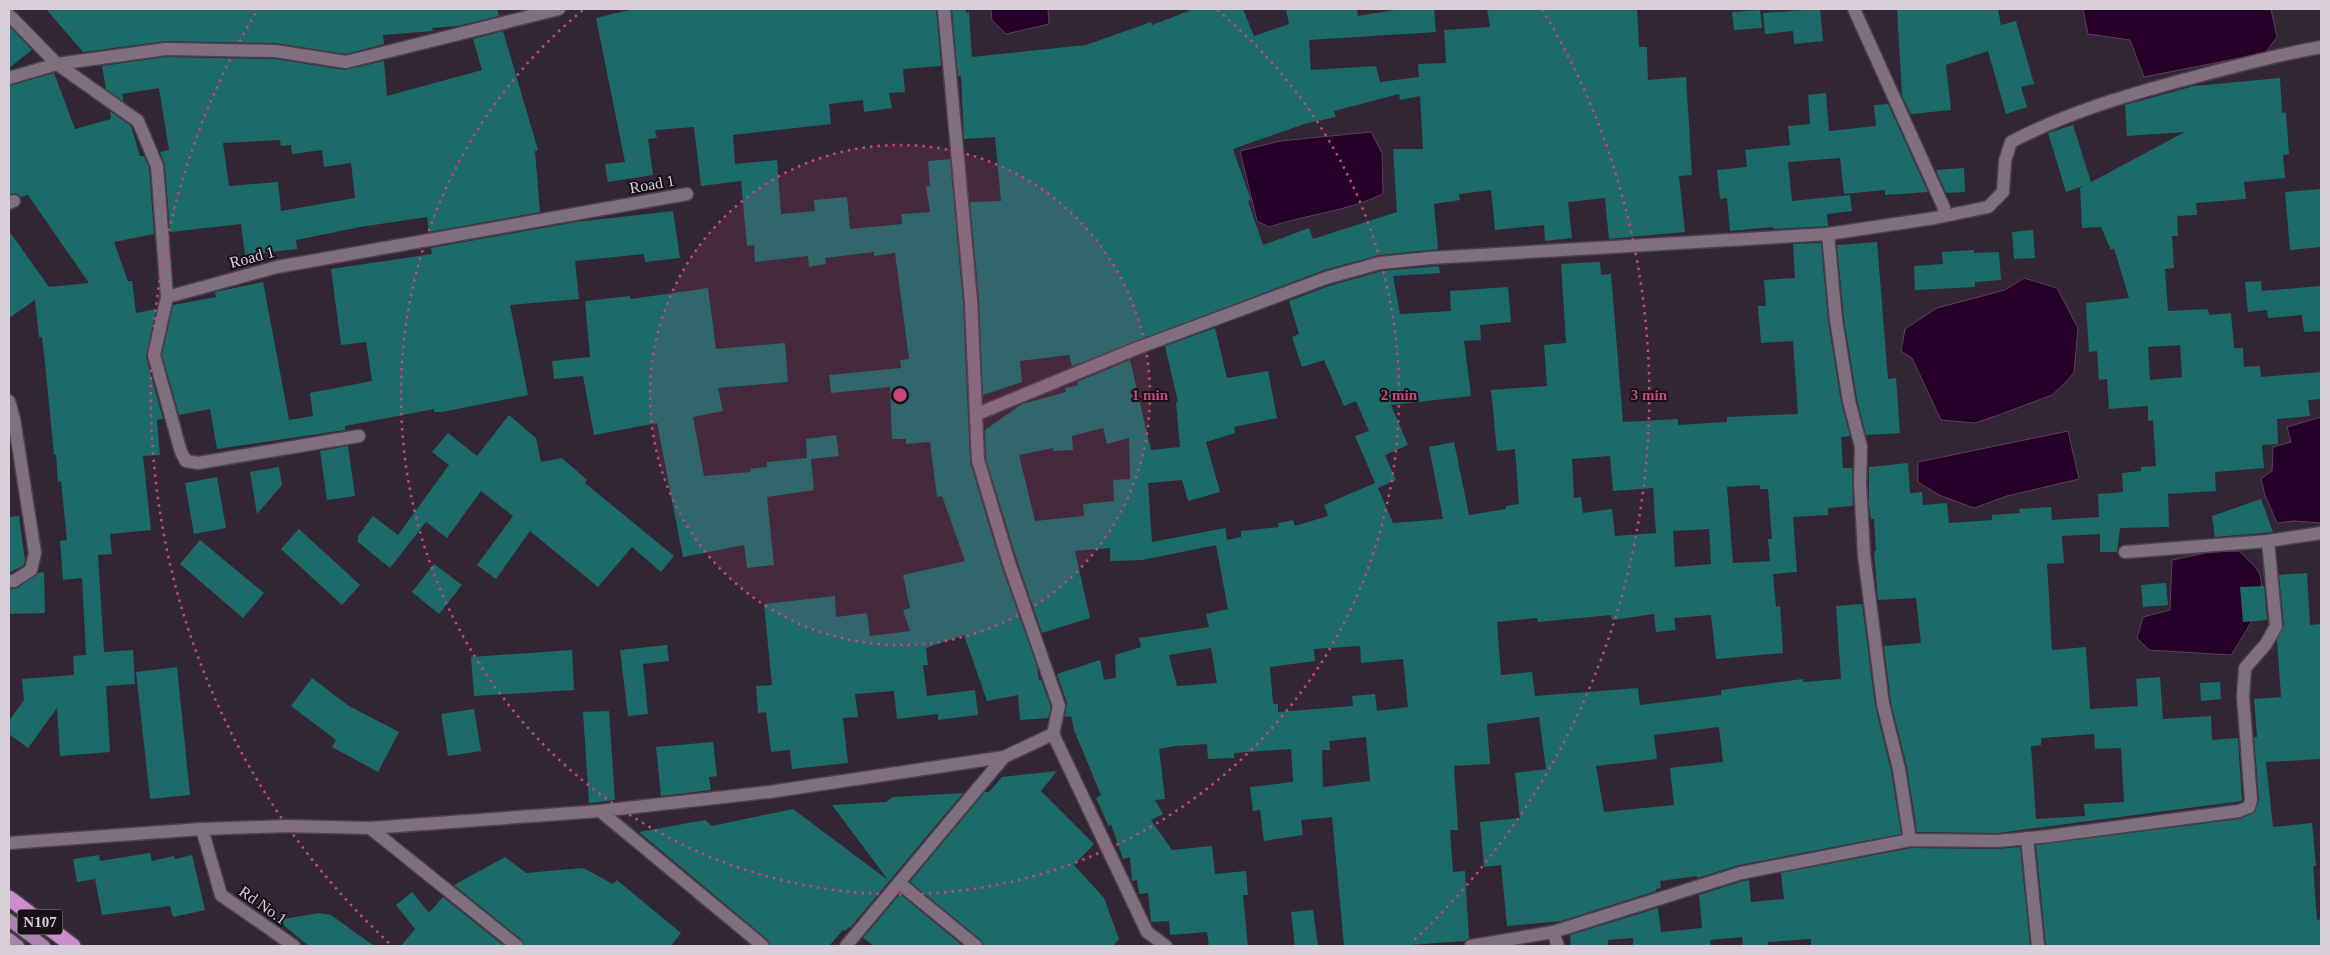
<svg xmlns="http://www.w3.org/2000/svg" width="2330" height="955" viewBox="0 0 2330 955" font-family="'Times New Roman',serif">
  <style>
    .water { fill: #27002a; stroke: #5c3e5e }
    .building { fill: #1c6a6a; fill-rule: evenodd }
    .lines { fill: none; stroke-linecap: round; stroke-linejoin: round }
    .minor-casing { stroke: #4c414c; stroke-width: 15 }
    .major-casing { stroke: #4c414c; stroke-width: 15 }
    .highway-casing { stroke: #4c414c; stroke-width: 18 }
    .minor { stroke: #7f6f7f; stroke-width: 12 }
    .major { stroke: #ad81ae; stroke-width: 12 }
    .highway { stroke: #cb8dcd; stroke-width: 15 }
    .ring { fill: none; stroke: #c8467a; stroke-width: 2.5; stroke-dasharray: 2.5 5 }
    .labels { text-anchor: middle; dominant-baseline: central; stroke-width: 4; stroke-linejoin: round; paint-order: stroke }
    .shield { fill: #171117; stroke: #9e969e; stroke-width: 1 }
    .shield-label { font-size: 15px; font-weight: bold; fill: #d8cfd8 }
    .street-label { font-size: 16px; fill: #d8cfd8; stroke: #171117 }
    .centre { fill: #c8467a; stroke: #171117; stroke-width: 2.5 }
    .ring-label { font-size: 15px; text-anchor: middle; font-weight: bold; fill: #c8467a; stroke: #171117; stroke-width: 4; stroke-linejoin: round; paint-order: stroke }
  </style>
  <rect width="100%" height="100%" fill="#332634"/>
  <g class="water">
    <polygon points="991,9 1048,9 1049,24 1006,34 992,20"/>
    <polygon points="2083,9 2271,9 2277,37 2265,53 2144,77 2130,40 2088,34"/>
    <path d="M1371,132L1382,153L1383,194C1345,212 1308,214 1269,227L1257,221L1240,151L1280,141Z"/>
    <polygon points="2024,278 2057,288 2078,328 2074,372 2067,381 2052,395 1996,416 1975,423 1941,420 1912,358 1901,351 1905,329 1937,308 2005,290"/>
    <polygon points="2321,417 2321,523 2294,521 2277,523 2265,495 2261,479 2272,471 2273,447 2291,442 2287,427"/>
    <polygon points="2068,431 2079,479 2007,496 1974,508 1939,495 1918,482 1918,462"/>
    <path d="M2239,551C2245,557 2257,567 2260,575C2268,602 2244,634 2231,655L2149,650L2137,638L2143,617L2170,610L2172,560L2210,552Z"/>
  </g>
  <g class="building">
    <polygon points="46,9 497,9 499,16 457,26 432,28 433,31 383,35 384,44 346,54 275,43 166,41 83,52"/>
    <polygon points="634,9 936,9 941,66 903,69 905,92 889,93 892,108 864,112 863,100 829,104 831,124 733,135 735,164 777,160 781,214 815,211 814,200 847,197 850,229 902,224 901,214 930,212 926,186 930,186 928,161 950,159 963,302 970,462 1000,562 1037,666 1039,680 1041,680 1051,707 1048,718 1020,720 1018,695 987,701 964,635 926,648 928,665 923,665 927,696 975,690 978,715 938,720 938,714 897,719 894,691 855,694 858,717 843,718 848,763 792,769 790,750 771,752 766,712 758,713 756,686 772,685 764,604 835,596 836,617 867,613 870,636 910,631 903,610 910,608 903,575 965,561 942,496 937,497 930,442 906,444 906,439 892,439 890,387 831,393 829,375 901,368 900,360 909,359 895,253 874,256 874,252 825,258 826,264 809,267 808,256 755,262 754,245 747,246 741,181 701,186 694,127 655,130 657,138 648,139 653,175 608,182 605,164 625,162 596,18"/>
    <path d="M952,9H966V13L969,12L972,57L1086,45L1151,22L1152,25L1194,9H1243L1254,36L1289,24L1286,9H1357L1358,16L1401,9H1434L1436,32L1309,40L1311,70L1376,66L1380,82L1419,77L1418,64L1446,63L1444,30L1490,27L1487,9H1637L1639,47H1647L1648,80L1686,77L1692,175L1679,176L1685,232L1609,239L1605,198L1568,202L1572,238L1545,241L1544,225L1495,230L1491,190L1459,194L1460,200L1434,204L1438,249L1379,255L1324,270L1072,366L1069,355L1020,361L1022,382L983,395L979,300L970,202L1001,201L995,137L964,139L961,76H958ZM1399,94L1400,100L1420,96L1423,149H1393L1397,212L1313,239L1309,228L1263,245L1248,201L1251,200L1233,149L1304,124L1336,117L1334,111Z"/>
    <polygon points="1820,9 1823,41 1794,44 1793,31 1765,34 1763,13"/>
    <polygon points="1897,9 1998,9 2001,25 2016,21 2034,84 2021,87 2027,107 2006,114 1988,51 1946,65 1951,110 1911,114 1902,96"/>
    <polygon points="1760,10 1762,28 1734,30 1732,12"/>
    <polygon points="9,26 32,50 9,68"/>
    <path d="M503,31L538,150L535,151L540,212L429,232L427,217L360,227L296,240L297,249L245,255L241,224L170,232L165,165L160,152L169,150L159,88L122,94L124,102L106,89L102,66L166,57L274,59L345,70L384,61L387,96L482,70L473,39ZM280,140L281,146L291,145L292,154L322,150L324,167L351,163L355,198L281,211L278,182L229,186L223,143Z"/>
    <polygon points="54,73 75,129 111,119 110,111 131,126 140,156 144,156 149,168 154,234 114,242 128,281 132,281 136,313 156,309 146,357 163,419 157,420 160,455 143,456 151,530 110,534 112,554 98,555 104,652 133,650 135,684 106,686 110,752 60,756 57,708 28,748 9,734 9,721 24,700 22,679 74,675 73,656 86,655 82,578 63,580 60,541 67,540 61,481 58,482 56,454 54,455 45,363 42,337 39,337 35,300 9,318 9,231 49,287 89,283 28,195 21,197 16,193 9,194 9,86"/>
    <path d="M2280,78L2282,113L2286,112L2289,154L2283,155L2285,178L2244,182L2246,199L2196,203L2197,215L2177,216L2178,236H2172L2174,268L2165,269L2168,311L2208,309L2209,315L2231,313L2234,348H2243L2244,367L2260,366L2261,377L2321,372V399L2308,400L2310,416L2277,419L2278,444L2262,445L2264,468L2215,472L2216,491L2168,494L2169,527L2120,528L2117,552H2100V534L2062,536L2064,563L2047,564L2052,650L2086,647L2090,709L2138,706L2136,679L2160,677L2163,719L2211,716L2212,740L2238,738L2242,801L1998,833L1917,832L1907,767L1891,703L1884,646L1921,643L1916,598L1878,600L1874,551H1876L1874,519H1871L1869,505V467L1908,463L1910,493L1922,492L1923,505L1947,503L1949,523L1992,520V515L2020,513L2019,509L2051,507L2052,520L2099,517L2098,494L2123,492L2122,473L2141,471V467L2156,466L2153,420L2148,421V406L2109,409L2107,379L2099,380L2097,351L2089,352L2086,303L2129,298L2114,248L2111,250L2101,227L2082,228L2080,188L2083,186L2066,192L2048,133L2073,125L2091,182L2185,132L2127,136L2125,105L2194,86ZM2180,345L2182,377L2150,380L2148,347ZM2094,734L2095,749L2121,748L2124,802L2084,804L2085,816L2036,819L2031,746L2041,745V738Z"/>
    <polygon points="1826,93 1829,131 1876,126 1874,105 1888,104 1928,192 1885,195 1885,190 1844,194 1840,158 1788,162 1792,201 1850,195 1852,211 1827,214 1828,226 1774,229 1773,227 1730,231 1727,198 1720,199 1717,170 1747,167 1745,150 1790,145 1788,126 1810,124 1808,95"/>
    <polygon points="1964,168 1965,192 1946,193 1936,170"/>
    <polygon points="2321,189 2321,247 2290,250 2285,192"/>
    <polygon points="673,211 680,258 645,262 644,254 575,261 579,299 510,305 528,395 442,412 434,412 434,409 345,426 345,430 217,449 210,409 179,415 162,355 173,305 216,297 215,292 263,282 289,420 313,416 310,393 372,381 366,342 341,345 331,269 432,254 431,248 576,222"/>
    <polygon points="2033,230 2035,258 2014,259 2012,232"/>
    <polygon points="1877,242 1888,379 1896,378 1900,433 1866,435 1857,399 1844,319 1837,245"/>
    <path d="M1821,243L1828,321L1841,402L1850,436L1841,437L1843,468H1852L1853,506L1828,508V515L1793,517L1797,572L1773,574L1776,607L1780,606L1783,653L1716,659L1711,615L1674,618L1676,630L1656,632L1654,614L1612,620L1611,615L1538,622L1537,618L1497,622L1501,675L1532,672L1535,696L1638,688L1640,705L1721,695V690L1803,679V682L1841,679L1836,606L1862,604L1875,705L1891,771L1901,834L1739,865L1697,878V876L1660,881L1661,888L1656,889V891L1561,921L1507,926L1501,865L1484,867L1480,822L1520,818L1515,773L1546,769L1539,717L1487,724L1490,764L1454,766L1458,830H1450L1453,872L1465,871L1469,938L1465,941L1395,946H1344L1332,817L1301,820L1303,835L1264,841L1260,810L1253,811L1250,787L1293,782L1291,749L1234,753V758L1208,759L1207,744L1175,746L1159,749L1165,799L1155,800L1163,814L1151,820L1172,850L1212,846L1215,874L1246,871L1248,895H1243L1248,946H1209L1207,932L1170,935L1169,921L1151,922L1148,893L1139,894L1137,880L1132,881L1130,857L1123,859L1111,824L1109,827L1096,798L1101,795L1074,730L1071,716L1065,717L1067,703L1057,674L1100,660L1104,680L1116,678L1115,655L1141,647L1139,638L1209,627L1206,614L1228,609L1216,545L1142,560L1110,561V548L1075,551L1090,618L1042,633L1016,557L986,459L985,430L1022,404L1066,392L1065,388L1078,385L1077,382L1130,360L1151,450L1180,447L1176,402H1178L1165,346L1215,328L1227,378L1268,371L1277,418L1234,427L1235,433L1206,442L1220,492L1188,501L1182,480L1148,483L1152,542L1225,528L1227,540L1241,537V531L1279,527L1278,523L1293,520L1295,526L1328,516L1324,505L1375,483L1355,436L1369,431L1356,401L1344,406L1324,360L1302,367L1292,337L1299,334L1289,301L1329,286L1382,271L1439,266L1440,273L1393,276L1400,314L1451,311L1450,291L1508,287L1511,322L1480,325L1481,340L1464,341L1471,396L1391,405L1408,445L1385,455L1396,480L1378,488L1393,523L1443,519L1429,447L1454,442L1469,515L1506,509V506L1519,504L1515,449L1497,451L1491,390L1547,386L1544,345L1566,343L1561,264L1600,262L1601,275L1611,274L1623,422L1678,419V425L1727,422V417L1798,414L1793,341L1761,343L1758,306H1766L1764,280L1795,278L1793,244ZM1103,428L1107,444L1129,438L1130,479L1113,480L1114,501L1083,504L1084,516L1035,521L1019,455L1053,448V451L1073,450L1072,436ZM1610,456L1613,491L1653,488L1656,533L1615,536L1612,509L1583,513L1581,497L1574,498L1572,459ZM1760,485V489H1768L1772,539H1768L1770,561L1733,563L1727,487ZM1709,529L1711,564L1675,567L1673,531ZM1360,646L1361,663L1403,659L1408,707L1377,711L1375,694L1352,696L1353,706L1278,712V704H1273L1270,667L1315,661L1314,649ZM1211,648L1217,683L1177,686L1169,655ZM1719,727L1723,762L1670,768L1674,805L1604,812L1596,766L1657,759L1654,735ZM1366,737L1370,781L1323,787L1322,750H1330L1329,741Z"/>
    <polygon points="1974,250 1974,253 1999,252 2001,280 1975,282 1975,287 1915,290 1914,266 1943,264 1942,252"/>
    <polygon points="2261,281 2262,291 2321,286 2321,331 2304,332 2302,315 2268,318 2267,310 2248,312 2245,282"/>
    <polygon points="708,288 716,349 785,343 788,382 718,388 723,411 693,417 704,476 751,472 750,469 767,467 767,462 807,458 806,439 836,435 839,456 811,459 814,490 767,497 774,565 747,568 744,545 683,557 657,423 594,435 583,376 554,379 552,361 590,357 585,301 630,296 631,299"/>
    <polygon points="509,415 536,438 541,462 562,458 587,480 585,483 674,556 661,572 632,547 598,587 530,531 496,579 477,565 513,516 481,491 447,538 426,522 390,568 358,542 358,536 373,516 398,535 449,465 432,452 448,433 477,456"/>
    <polygon points="348,446 355,496 327,500 320,451"/>
    <polygon points="279,467 282,485 257,514 250,472"/>
    <polygon points="217,477 226,528 194,534 185,483"/>
    <polygon points="2261,499 2273,532 2215,537 2212,516"/>
    <polygon points="19,516 25,560 24,565 9,573 9,517"/>
    <polygon points="299,529 360,585 342,605 281,549"/>
    <polygon points="200,540 264,593 243,618 180,564"/>
    <polygon points="434,564 462,585 439,614 412,592"/>
    <polygon points="44,572 45,613 9,614 9,589 18,588 38,573"/>
    <polygon points="2307,573 2310,625 2321,624 2321,759 2266,762 2273,827 2312,823 2316,866 2313,866 2317,920 2321,919 2321,946 2046,946 2036,845 2240,819 2255,812 2259,799 2254,737 2257,737 2254,699 2281,697 2277,640 2284,625 2279,575"/>
    <polygon points="2166,583 2168,605 2143,607 2141,585"/>
    <polygon points="2264,586 2267,620 2243,622 2240,587"/>
    <polygon points="667,645 669,661 643,664 648,714 628,716 620,650"/>
    <polygon points="572,650 574,690 474,696 471,657"/>
    <polygon points="177,667 190,795 150,799 136,672"/>
    <polygon points="312,678 349,706 399,732 378,772 332,747 336,740 291,706"/>
    <polygon points="2220,682 2221,699 2201,701 2200,683"/>
    <polygon points="474,709 481,751 448,756 441,714"/>
    <polygon points="609,711 615,800 589,803 583,712"/>
    <polygon points="713,742 717,776 709,777 711,790 661,796 656,747"/>
    <polygon points="1057,771 1041,791 1094,844 1074,865 1104,898 1119,939 1113,946 984,946 981,940 910,882 985,792 989,792 1002,777"/>
    <polygon points="963,793 850,928 849,927 845,931 843,930 829,946 771,946 768,940 639,832 705,820 712,826 793,809 888,880 832,805 886,802 893,797"/>
    <polygon points="2020,847 2030,946 1811,946 1811,939 1768,942 1768,946 1743,946 1742,937 1710,940 1711,946 1633,946 1633,938 1608,940 1608,946 1571,946 1570,935 1658,908 1661,932 1702,928 1699,895 1743,881 1749,880 1751,902 1784,899 1781,873 1911,848 1998,849"/>
    <polygon points="150,853 152,861 174,856 175,859 192,855 205,910 173,917 170,906 102,915 95,879 77,882 73,859 99,855 100,861"/>
    <polygon points="505,857 526,873 583,868 613,884 617,880 681,933 671,946 525,946 522,940 454,885"/>
    <polygon points="412,892 429,913 443,897 504,946 401,946 415,929 396,905"/>
    <polygon points="900,894 963,946 874,946 863,938"/>
    <polygon points="1313,910 1318,946 1295,946 1291,912"/>
    <polygon points="319,913 331,915 374,946 309,946 277,920"/>
  </g>
  <g class="lines">
    <g class="minor-casing">
      <g id="minor">
        <polyline points="1854,9 1944,208 1943,215"/>
        <polyline points="9,15 57,64 138,121 157,166 167,297"/>
        <polyline points="9,78 57,64 166,49 275,51 346,62 559,9"/>
        <polyline points="9,203 14,201"/>
        <polyline points="1828,234 1836,320 1849,401 1861,447 1860,482 1864,555 1883,704 1899,769 1910,840"/>
        <polyline points="9,401 14,419 35,553 31,570 14,581 9,581"/>
        <path d="M977,414L1135,349L1326,278L1380,263L1430,258L1828,234L1935,218L1988,207L2003,192L2005,161L2011,142C2066,113 2127,95 2187,79C2232,67 2276,55 2321,47"/>
        <polyline points="359,436 198,463 186,461 181,452 154,355 167,297 277,267 687,194"/>
        <polyline points="2268,541 2321,533"/>
        <polyline points="1053,734 1147,932 1166,946"/>
        <polyline points="600,811 763,946"/>
        <polyline points="370,828 517,946"/>
        <polyline points="202,829 221,895 294,946"/>
        <polyline points="2027,838 2038,946"/>
        <polyline points="9,843 202,829 286,826 370,828 600,811 769,792 1004,757 1053,734 1059,706 1008,560 978,460 971,301 944,9"/>
        <polyline points="899,883 976,946"/>
        <polyline points="1553,932 1558,946"/>
        <polyline points="846,946 1004,757"/>
        <polyline points="1471,946 1553,932 1741,873 1910,840 1998,841 2049,836 2239,811 2249,807 2251,800 2243,697 2245,668 2266,644 2276,626 2268,541 2125,552"/>
      </g>
    </g>
    <g class="major-casing">
      <g id="major">
        <polyline points="9,920 44,946"/>
        <polyline points="9,939 18,946"/>
      </g>
    </g>
    <g class="highway-casing">
      <polyline id="highway" points="9,898 73,946"/>
    </g>
    <use href="#minor" class="minor"/>
    <use href="#major" class="major"/>
    <use href="#highway" class="highway"/>
  </g>
  <circle cx="900" cy="395" r="250" fill="#c8467a" fill-opacity=".12"/>
  <g class="ring">
    <circle cx="900" cy="395" r="250"/>
    <path d="M1217 10A499 499 0 1 1 583 10"/>
    <path d="M389 943A749 749 0 0 1 258 9M1542 9A749 749 0 0 1 1411 943"/>
  </g>
  <g class="labels">
    <rect class="shield" x="17.5" y="909.5" width="45" height="25" rx="4"/>
    <g class="shield-label">
      <text x="40" y="922">N107</text>
    </g>
    <g class="street-label">
      <text transform="translate(652 184) rotate(-10)">Road 1</text>
      <text transform="translate(252 257) rotate(-15)">Road 1</text>
      <text transform="translate(263 905) rotate(35)">Rd No.1</text>
    </g>
  </g>
  <circle cx="900" cy="395" r="8" class="centre"/>
  <g class="ring-label">
    <text x="1150" y="400">1 min</text>
    <text x="1399" y="400">2 min</text>
    <text x="1649" y="400">3 min</text>
  </g>
  <rect width="2330" height="955" fill="none" stroke="#d8cfd8" stroke-width="20"/>
</svg>
